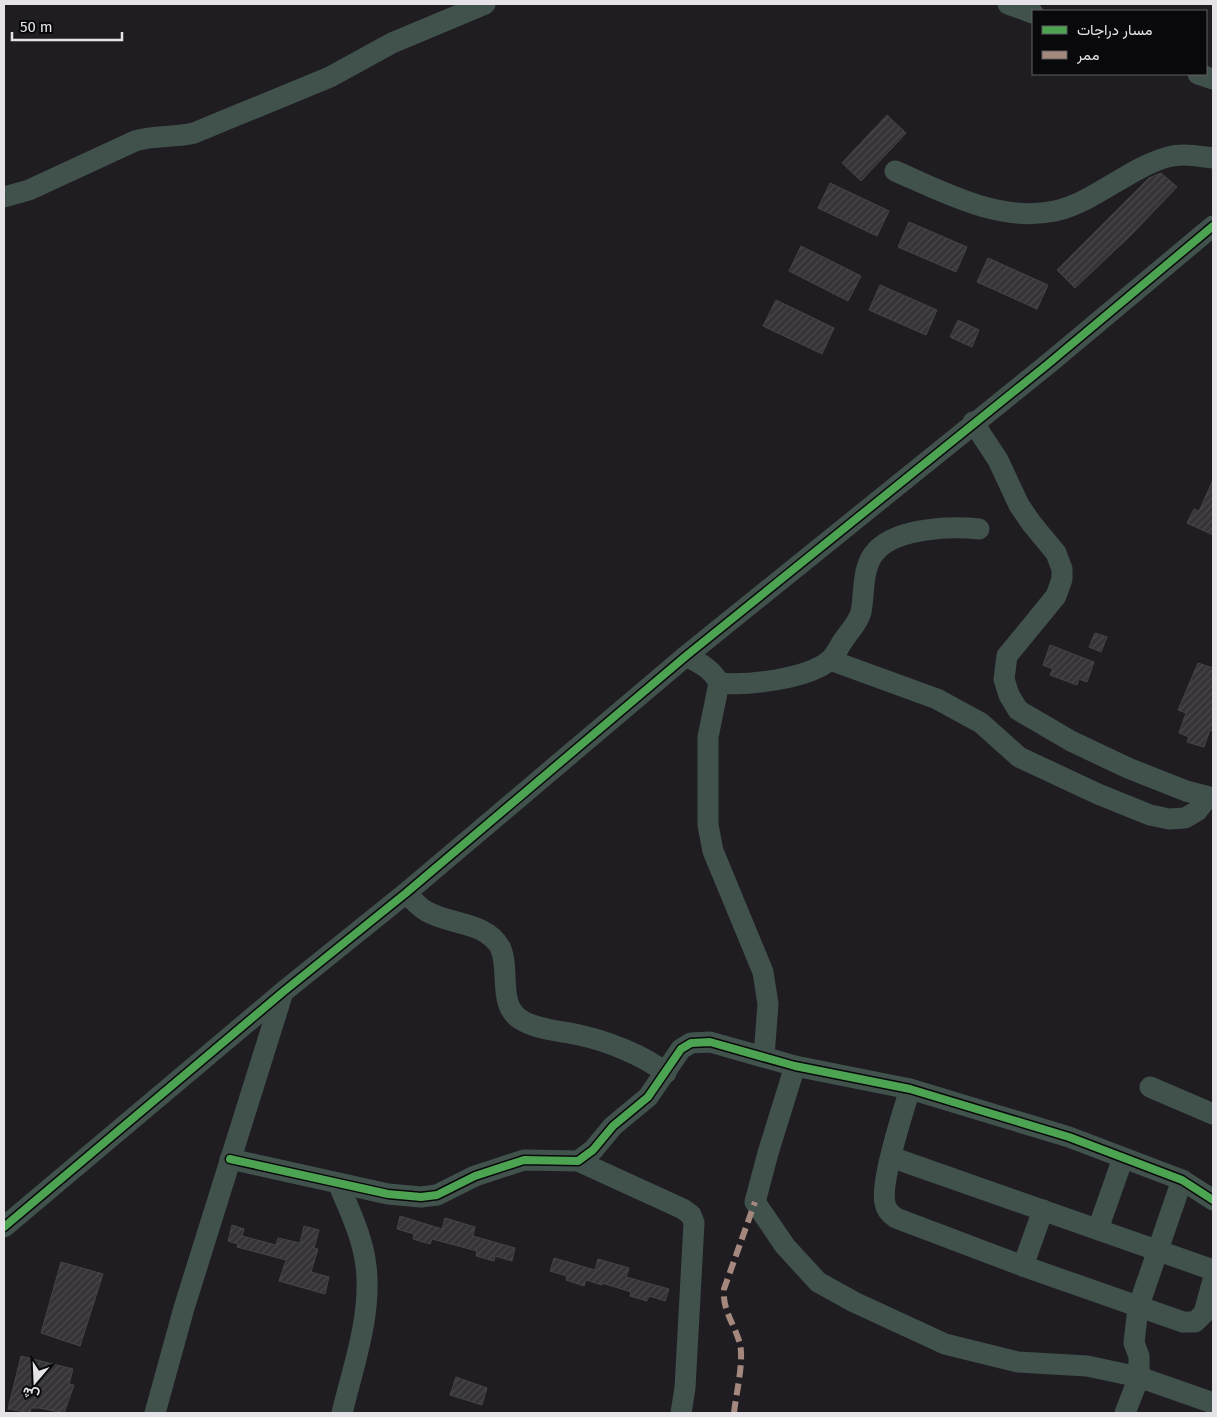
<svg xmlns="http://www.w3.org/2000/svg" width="1217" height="1417" viewBox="0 0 1217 1417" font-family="'Fira Sans',Vazirmatn,sans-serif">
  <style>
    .building { fill: url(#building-hatch); stroke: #454447 }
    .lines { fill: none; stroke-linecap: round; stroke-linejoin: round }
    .minor { stroke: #41524c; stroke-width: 21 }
    .quiet { stroke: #a5887d; stroke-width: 6; stroke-dasharray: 12 6; stroke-linecap: butt }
    .cycleway-casing { stroke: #09080a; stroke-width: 11 }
    .cycleway { stroke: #4ca352; stroke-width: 8 }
  </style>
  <defs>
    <pattern id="building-hatch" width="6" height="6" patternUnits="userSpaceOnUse" patternTransform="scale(1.25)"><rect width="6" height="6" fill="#363437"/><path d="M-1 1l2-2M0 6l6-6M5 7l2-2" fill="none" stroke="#49484a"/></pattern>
  </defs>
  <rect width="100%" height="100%" fill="#1f1d22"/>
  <g class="building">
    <polygon points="887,115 906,133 861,181 842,163"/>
    <polygon points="1161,173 1177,187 1131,235 1075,288 1057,270 1149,178"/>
    <polygon points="830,183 889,211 877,236 818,208"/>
    <polygon points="909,222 967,247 956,272 898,247"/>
    <polygon points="801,246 861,276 848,301 789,271"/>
    <polygon points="988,258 1048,285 1037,309 977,282"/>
    <polygon points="880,285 937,310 926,335 869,310"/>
    <polygon points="776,300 834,328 822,354 763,326"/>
    <polygon points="958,320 979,330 972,347 950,337"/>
    <polygon points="1213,480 1213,535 1187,523 1194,509 1199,511"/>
    <polygon points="1095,633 1107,637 1101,652 1089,647"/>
    <polygon points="1050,645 1094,662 1087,682 1079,679 1077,685 1050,675 1053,669 1043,665"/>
    <polygon points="1198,663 1213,668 1213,731 1210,730 1204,747 1187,742 1189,737 1179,733 1186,713 1178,710"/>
    <polygon points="400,1216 442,1229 445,1218 475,1227 473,1236 515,1248 512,1261 495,1256 494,1261 476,1256 477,1251 432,1239 430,1244 413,1239 414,1234 397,1229"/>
    <polygon points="232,1225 244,1229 242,1236 276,1245 278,1238 300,1243 304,1226 319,1230 314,1248 318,1249 311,1272 329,1277 325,1294 279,1281 286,1260 237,1247 238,1244 228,1241"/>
    <polygon points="554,1258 595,1270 598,1259 629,1268 626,1277 669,1289 665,1301 649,1296 647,1301 630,1296 631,1292 602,1283 602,1285 586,1280 584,1286 566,1280 567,1276 550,1271"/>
    <polygon points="61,1262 103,1274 80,1346 41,1333"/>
    <polygon points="21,1356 73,1369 69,1384 74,1385 64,1413 39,1408 31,1408 30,1413 8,1409"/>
    <polygon points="456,1377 487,1388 482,1405 450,1395"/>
  </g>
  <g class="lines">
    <g class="minor">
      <polyline points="1008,4 1033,13"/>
      <polyline points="1198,74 1213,79"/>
      <path d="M895,171C944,192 999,223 1055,211C1095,202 1128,168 1168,157C1182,153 1199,156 1213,158"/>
      <path d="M4,197L29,190L135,141C154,135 174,138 194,133L330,77L392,43L485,4"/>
      <polyline points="973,422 998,460 1019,505 1032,524 1056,553 1062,569 1062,579 1056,596 1007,656 1004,679 1009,695 1018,710 1071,741 1128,768 1186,791 1213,798"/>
      <path d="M686,656C700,663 712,669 719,683L708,737V825L713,851L763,972L768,1004L764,1056"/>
      <polyline points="830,660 937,699 981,723 1019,757 1098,794 1150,815 1169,819 1185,818 1197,811 1208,797"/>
      <path d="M719,683C747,686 808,679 830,660C836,655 840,644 845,638C851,629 858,623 861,612C865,593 861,566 877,550C898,528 951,526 979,529"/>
      <path d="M406,893C412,899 419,907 426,911C449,925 485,921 500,947C511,969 496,1007 523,1021C540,1030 560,1031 579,1035C607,1041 643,1055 666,1073"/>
      <polyline points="795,1066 768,1153 755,1202 785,1246 818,1282 854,1302 945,1344 1018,1362 1087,1366 1139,1377 1213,1403"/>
      <polyline points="1150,1087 1213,1114"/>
      <path d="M910,1089C903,1112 880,1182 885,1203C886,1210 890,1214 896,1218L1023,1266L1183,1322H1195L1204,1313L1213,1280"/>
      <polyline points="891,1157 1213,1270"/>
      <polyline points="230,1159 388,1194 421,1197 437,1195 475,1176 524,1160 578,1161 593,1150 613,1126 648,1097 681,1049 691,1043 710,1042 795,1066 910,1089 1069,1137 1182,1180 1213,1200"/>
      <polyline points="578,1161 683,1209 691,1215 694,1223 685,1388 681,1413"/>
      <path d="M338,1183C349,1209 363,1238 366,1266C372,1315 353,1367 342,1413"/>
      <polyline points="4,1227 283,992 406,893 686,656 1048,364 1213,226"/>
      <polyline points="1098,1229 1123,1158"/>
      <polyline points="1023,1266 1043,1210"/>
      <polyline points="155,1413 184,1308 283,992"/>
      <polyline points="1125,1413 1139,1377 1139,1356 1134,1343 1138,1308 1182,1180"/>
    </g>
    <path class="quiet" d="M734,1413C736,1393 744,1363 740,1344C735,1325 722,1310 724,1289L755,1202"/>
    <g class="cycleway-casing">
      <g id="cycleway">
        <polyline points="230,1159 388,1194 421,1197 437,1195 475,1176 524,1160 578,1161 593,1150 613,1126 648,1097 681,1049 691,1043 710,1042 795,1066 910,1089 1069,1137 1182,1180 1213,1200"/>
        <polyline points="4,1227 283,992 406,893 686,656 1048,364 1213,226"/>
      </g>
    </g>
    <use href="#cycleway" class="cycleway"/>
  </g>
  <rect width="1217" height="1417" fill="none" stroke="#e5e3e8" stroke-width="10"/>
  <rect x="1032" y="10" width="175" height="65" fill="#09080a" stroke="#616063"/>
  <rect x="1042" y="26" width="25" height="8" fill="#4ca352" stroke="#616063"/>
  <text x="1077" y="35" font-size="15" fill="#e5e3e8">مسار دراجات</text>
  <rect x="1042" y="51" width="25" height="8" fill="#a5887d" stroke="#616063"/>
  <text x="1077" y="60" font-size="15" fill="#e5e3e8">ممر</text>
  <g transform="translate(35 1382) rotate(199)" stroke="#09080a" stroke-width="4" paint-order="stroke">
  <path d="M0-4L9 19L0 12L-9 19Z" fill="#e5e3e8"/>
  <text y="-8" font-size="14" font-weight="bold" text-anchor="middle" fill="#e5e3e8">ش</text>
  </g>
  <path d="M12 32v8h110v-8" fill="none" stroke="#e5e3e8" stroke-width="2.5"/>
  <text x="20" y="32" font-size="15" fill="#e5e3e8" stroke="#09080a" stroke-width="4" paint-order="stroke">50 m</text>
</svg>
